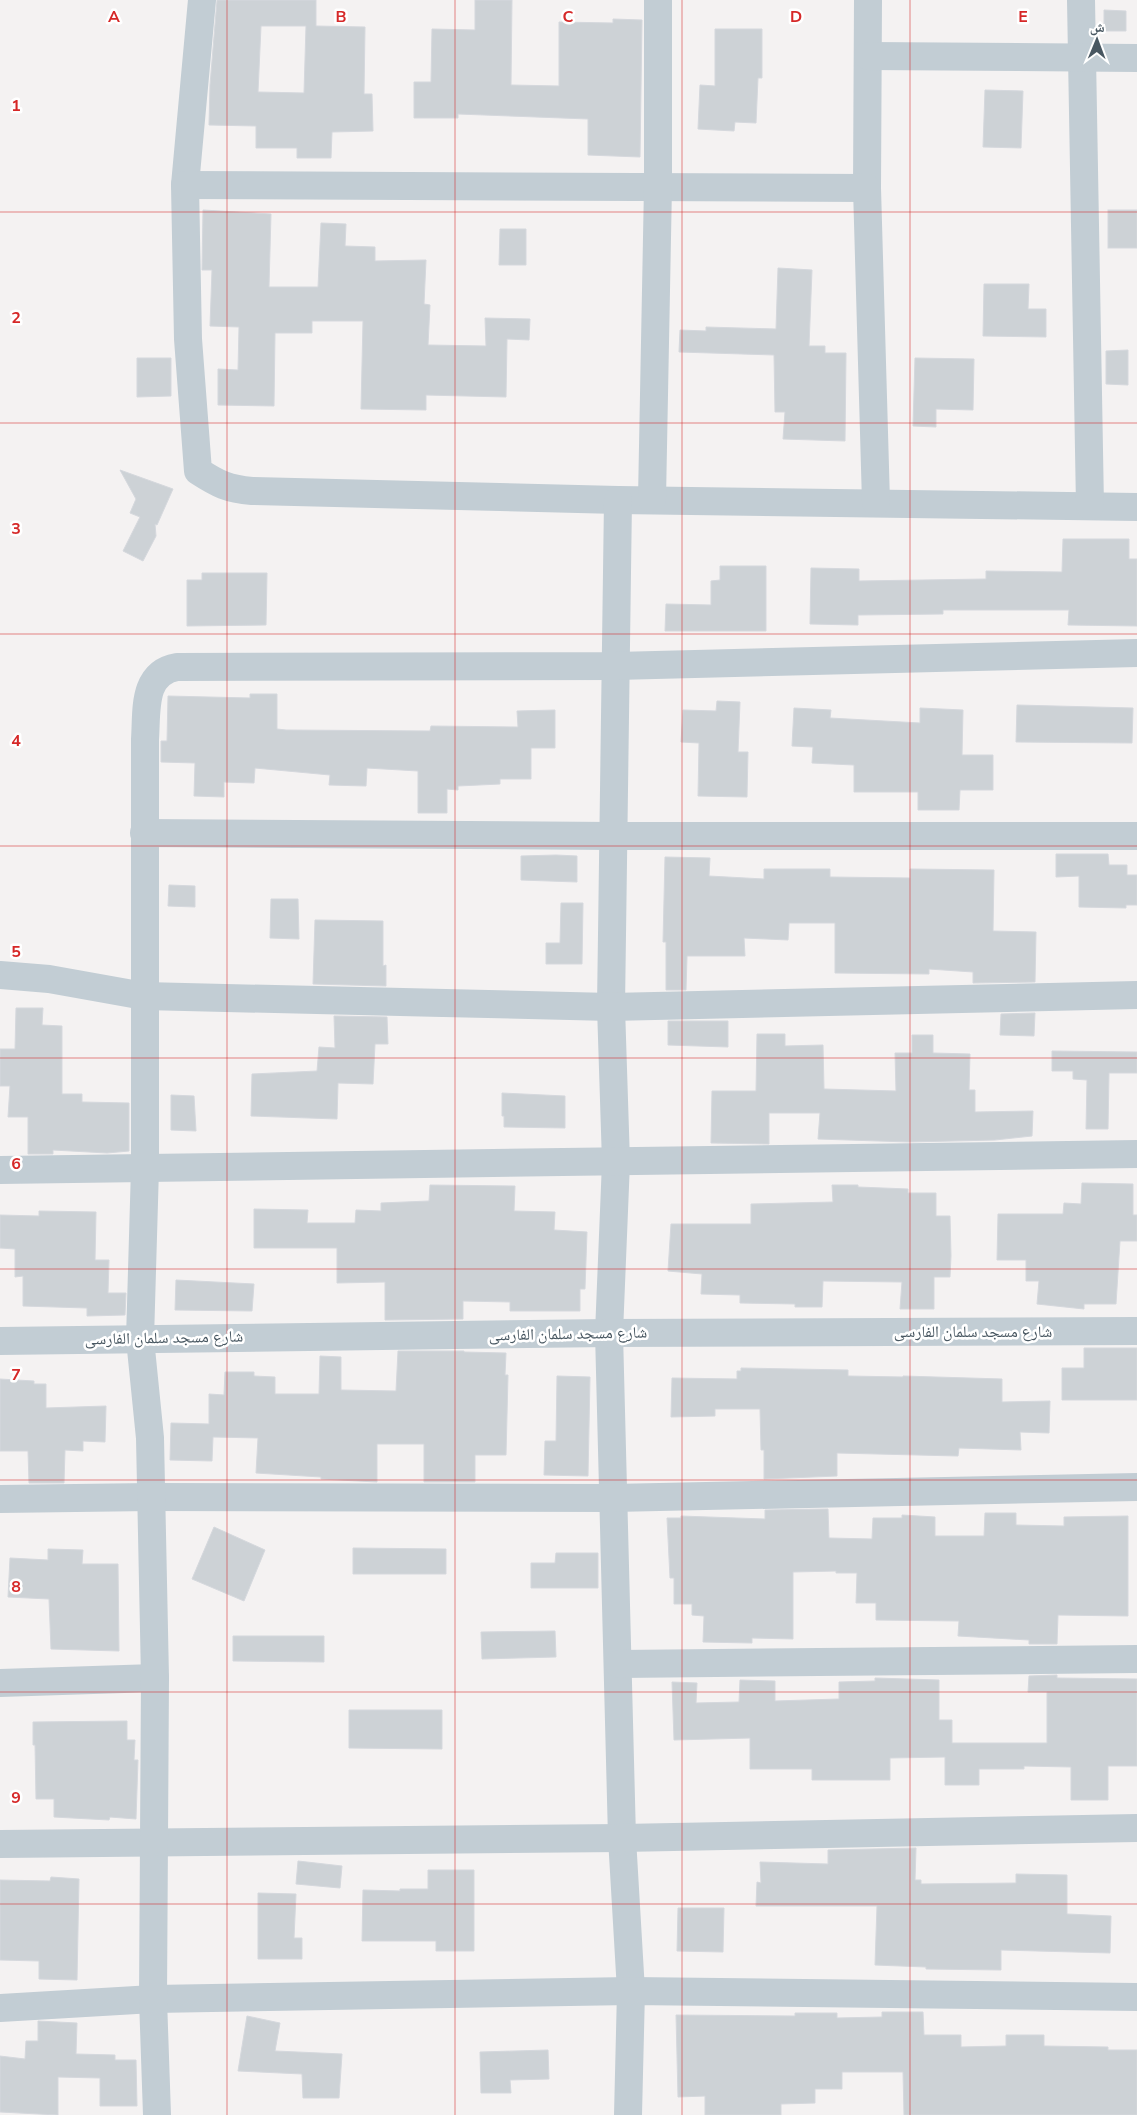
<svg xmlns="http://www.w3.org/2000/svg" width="1137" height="2115" viewBox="0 0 1137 2115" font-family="'Nunito Sans','Noto Naskh Arabic',sans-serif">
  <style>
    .building { fill: #cdd2d6; stroke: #d5d8dd; fill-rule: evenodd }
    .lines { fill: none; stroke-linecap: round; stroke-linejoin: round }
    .minor { stroke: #c2cdd4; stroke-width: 28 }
    .grid { fill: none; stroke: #d62828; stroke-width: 1; stroke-opacity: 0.55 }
    .labels { text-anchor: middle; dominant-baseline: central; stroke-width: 5; stroke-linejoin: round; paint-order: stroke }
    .street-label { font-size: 16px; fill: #485761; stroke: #fff }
    .grid-label { font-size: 16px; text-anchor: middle; font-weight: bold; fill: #d62828; stroke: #fff; stroke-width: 5; stroke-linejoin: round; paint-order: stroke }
  </style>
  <rect width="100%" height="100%" fill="#f4f2f2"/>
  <g class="building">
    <path d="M217,0H316V26L365,27L364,94H372L373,131L332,132L331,158H297V148H256V126L209,125L210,85ZM261,26H306L304,93L258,92Z"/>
    <polygon points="475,0 512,0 511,85 559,86 559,22 613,23 613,19 642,20 640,157 588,155 588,119 458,114 458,118 414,118 414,82 431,82 432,29 475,30"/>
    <polygon points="1104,10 1126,11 1126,31 1104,31"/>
    <polygon points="715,29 762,29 762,78 758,78 756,123 735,122 734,131 698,129 700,85 715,86"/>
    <polygon points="985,90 1023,91 1021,148 983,147"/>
    <polygon points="203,210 271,214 269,287 318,287 321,223 346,224 345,246 375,247 375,261 426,260 424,304 430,305 428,345 486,346 485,318 530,319 529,340 507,339 506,397 426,395 426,410 361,409 363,321 312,321 312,333 275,333 274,406 218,405 218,369 238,370 239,327 210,326 212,270 202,270"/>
    <rect x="1108" y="210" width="29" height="38"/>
    <polygon points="500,229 526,229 526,265 499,265"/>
    <polygon points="778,268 812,270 809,346 825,346 825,353 846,353 845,441 783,439 785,412 775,412 774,355 679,352 680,330 706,331 706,327 776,329"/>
    <polygon points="984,284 1029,284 1028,309 1046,309 1046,337 983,336"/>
    <polygon points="1128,350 1128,385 1106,384 1106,351"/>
    <polygon points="137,358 171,358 171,396 137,397"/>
    <polygon points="915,358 974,359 973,410 936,409 936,427 913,426"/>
    <polygon points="120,470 173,489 157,525 155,524 156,536 143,561 123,551 140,517 130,513 136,499"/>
    <polygon points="1063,539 1129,539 1129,559 1137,559 1137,626 1068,625 1069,610 943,610 943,614 858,615 858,625 810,624 811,568 859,569 859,581 986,579 986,571 1062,572"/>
    <polygon points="720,566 766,566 766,631 665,631 666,604 711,605 711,581 720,580"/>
    <polygon points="202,573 267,573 266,625 187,626 187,580 202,580"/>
    <polygon points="250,694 277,694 277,729 286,730 430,731 431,726 518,727 517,711 555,710 555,748 531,748 531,779 500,779 500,784 458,786 458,790 447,789 447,813 418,813 418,771 367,768 366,786 329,785 330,775 255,768 254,783 224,782 224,797 194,796 195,763 161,762 161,741 167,741 168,696 250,698"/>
    <polygon points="717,701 740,702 738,752 748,752 747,797 698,796 699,743 681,742 683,710 716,711"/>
    <polygon points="1017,705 1133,708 1132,743 1016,742"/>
    <polygon points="794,708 831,710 830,718 920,723 920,708 963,710 962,755 993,755 993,790 960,790 959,810 918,810 918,792 854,792 854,765 812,763 813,747 792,746"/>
    <polygon points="1056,854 1108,854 1109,865 1127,865 1127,875 1137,875 1137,905 1126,905 1126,908 1079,907 1079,876 1056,877"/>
    <polygon points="556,855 577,856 577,882 521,880 521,856"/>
    <polygon points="665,857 710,858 709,876 764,879 764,869 830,869 830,877 910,878 910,869 994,870 993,931 1036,932 1035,982 973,983 973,972 929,969 929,974 835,973 835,923 789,923 788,940 744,938 745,956 687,956 686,990 666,990 666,942 663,942"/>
    <polygon points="169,885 195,886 195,907 168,906"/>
    <polygon points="271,899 298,899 299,939 270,938"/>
    <polygon points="561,903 583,903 582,964 546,964 546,943 560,943"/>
    <polygon points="315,920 383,921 383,966 386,965 386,986 313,984"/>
    <polygon points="16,1008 43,1008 42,1025 62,1026 62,1094 82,1094 82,1102 129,1103 129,1151 107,1153 53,1150 53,1154 28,1154 28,1117 8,1117 10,1086 0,1086 0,1049 15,1049"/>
    <polygon points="1035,1013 1034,1036 1000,1035 1001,1014"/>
    <polygon points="334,1016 387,1017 388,1044 375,1044 373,1084 338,1083 337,1119 251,1116 252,1074 317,1071 319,1047 335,1048"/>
    <polygon points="668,1021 728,1021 728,1047 668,1045"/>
    <polygon points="757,1034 785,1034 785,1046 823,1045 824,1089 896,1091 895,1053 912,1053 912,1035 933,1035 933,1053 970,1054 969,1090 975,1090 975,1112 1033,1111 1032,1136 995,1140 909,1142 818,1139 820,1113 769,1113 769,1144 711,1143 712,1091 756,1091"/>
    <polygon points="1052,1051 1137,1052 1137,1073 1109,1073 1108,1129 1086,1129 1087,1080 1073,1079 1073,1071 1052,1071"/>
    <polygon points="502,1093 565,1096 565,1128 504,1127 504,1116 502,1116"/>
    <polygon points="171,1095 194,1096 196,1131 171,1130"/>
    <polygon points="1082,1183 1133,1184 1133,1215 1137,1215 1137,1241 1120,1241 1116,1304 1084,1304 1084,1309 1037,1304 1039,1281 1026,1281 1026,1260 997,1260 998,1214 1063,1214 1064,1203 1081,1204"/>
    <polygon points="430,1185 515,1186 514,1211 555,1212 554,1230 587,1232 585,1289 580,1289 580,1311 510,1311 510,1302 463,1301 463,1319 385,1320 385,1282 337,1283 337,1248 254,1248 254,1209 308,1210 307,1223 355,1223 356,1210 381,1211 381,1203 429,1201"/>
    <polygon points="832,1185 858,1185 858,1187 908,1189 908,1193 936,1193 936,1216 950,1216 951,1256 950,1277 934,1277 934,1309 900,1309 902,1282 823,1281 822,1307 795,1307 795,1304 740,1303 740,1295 701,1294 702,1274 668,1271 671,1224 751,1224 751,1204 833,1202"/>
    <polygon points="39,1211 96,1212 95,1260 109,1260 108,1293 126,1293 125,1315 87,1316 87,1308 23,1306 23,1276 15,1277 15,1249 0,1248 0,1215 39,1216"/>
    <polygon points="176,1280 254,1284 252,1311 175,1310"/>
    <polygon points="1084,1348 1137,1348 1137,1400 1062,1400 1062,1368 1084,1368"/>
    <polygon points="398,1351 464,1351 464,1352 506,1353 505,1375 508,1375 506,1455 475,1455 475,1482 424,1482 424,1444 377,1444 377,1482 321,1479 321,1477 256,1473 258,1438 213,1437 212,1461 170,1460 171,1423 209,1424 209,1394 224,1395 225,1372 254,1372 254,1376 275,1377 275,1394 319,1394 320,1356 341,1357 341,1390 396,1391"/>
    <polygon points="741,1368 848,1370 848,1376 903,1377 903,1376 1002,1379 1002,1402 1050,1401 1049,1433 1020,1432 1021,1450 959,1448 958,1456 837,1453 837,1476 764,1479 764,1450 761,1450 760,1409 715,1409 715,1416 671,1417 672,1378 737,1379 737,1371 741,1371"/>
    <polygon points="557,1376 590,1377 588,1476 544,1475 545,1441 556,1441"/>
    <polygon points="0,1379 34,1381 34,1384 46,1384 46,1408 106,1406 105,1442 83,1441 83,1451 65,1450 64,1483 29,1483 28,1451 0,1451"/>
    <polygon points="828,1509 829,1538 872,1539 873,1518 902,1518 902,1515 935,1517 935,1536 984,1536 985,1513 1016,1513 1016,1525 1064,1526 1064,1517 1128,1516 1128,1616 1058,1615 1057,1644 1029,1644 1029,1640 958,1636 959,1621 876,1620 876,1603 856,1603 857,1573 836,1573 836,1571 793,1572 793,1639 752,1638 752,1643 703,1642 704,1616 692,1615 692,1604 674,1604 674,1578 670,1578 667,1518 681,1518 681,1516 765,1519 765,1510"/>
    <polygon points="214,1527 265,1550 244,1601 192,1579"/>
    <polygon points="353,1548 446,1549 446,1574 353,1574"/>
    <polygon points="48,1549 83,1550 82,1564 118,1564 119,1651 51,1649 49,1599 8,1597 10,1558 48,1560"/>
    <polygon points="556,1553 598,1553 598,1588 531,1588 531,1563 555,1563"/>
    <polygon points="555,1631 556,1657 482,1659 481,1632"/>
    <polygon points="233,1636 324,1636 324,1662 233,1661"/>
    <polygon points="1057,1675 1057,1678 1137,1679 1137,1766 1108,1766 1108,1800 1071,1800 1071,1767 1024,1766 1024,1769 979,1769 979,1785 945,1785 945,1757 890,1758 890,1780 812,1780 812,1769 750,1769 750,1738 674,1740 672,1682 697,1683 696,1703 739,1702 740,1680 775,1681 775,1701 839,1699 839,1682 875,1681 875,1678 939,1680 939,1720 952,1720 952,1743 1047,1743 1047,1692 1028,1692 1029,1676"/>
    <polygon points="349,1710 442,1710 442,1749 349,1748"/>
    <polygon points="127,1721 127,1740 135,1740 134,1760 138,1760 136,1819 110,1817 109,1820 54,1817 54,1799 36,1799 35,1745 33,1745 33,1722"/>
    <polygon points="916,1848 915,1880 921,1880 921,1884 1016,1883 1016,1874 1067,1875 1067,1914 1111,1916 1110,1953 1001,1950 1001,1970 926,1969 926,1967 875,1965 877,1906 756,1906 757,1882 761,1883 760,1862 828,1864 828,1850"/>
    <polygon points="298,1861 342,1866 340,1888 296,1884"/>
    <polygon points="428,1870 474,1870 474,1951 436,1951 436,1941 362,1941 363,1890 400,1891 400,1889 428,1889"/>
    <polygon points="51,1877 79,1879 77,1980 39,1979 39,1961 0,1960 0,1880 50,1881"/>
    <polygon points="258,1893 296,1894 294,1938 302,1938 302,1959 258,1959"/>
    <polygon points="678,1908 724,1908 723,1952 677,1951"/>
    <polygon points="882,2012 923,2012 924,2035 961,2035 961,2047 1006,2046 1006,2035 1044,2035 1044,2046 1108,2047 1108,2050 1137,2050 1137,2115 904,2115 903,2072 842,2072 842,2089 815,2089 815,2103 781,2104 781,2115 705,2115 705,2096 678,2097 676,2015 795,2016 795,2013 837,2013 837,2018 882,2017"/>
    <polygon points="247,2016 280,2023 275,2051 342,2054 339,2098 303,2098 302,2074 238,2071"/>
    <polygon points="38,2021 77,2023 76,2054 115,2055 115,2060 136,2060 137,2106 100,2106 100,2078 58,2077 58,2115 0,2112 0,2056 25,2059 26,2041 38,2041"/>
    <polygon points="548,2050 549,2079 510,2080 511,2093 481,2093 480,2052"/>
  </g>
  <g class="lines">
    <g class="minor">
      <path d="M202,0L185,185L188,339L198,471C218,484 228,489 252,491L618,500L1137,507"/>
      <polyline points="868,0 867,188 876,502"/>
      <polyline points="1081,0 1090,506"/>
      <polyline points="868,56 1137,58"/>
      <polyline points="185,185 867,188"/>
      <polyline points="652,499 658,186 658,0"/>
      <polyline points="618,500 611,1007 616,1162 609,1333 622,1838 631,1991 628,2115"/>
      <polyline points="144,833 612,836 1137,836"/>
      <polyline points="0,975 49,979 144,996 611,1007 1137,995"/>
      <polyline points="0,1170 1137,1154"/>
      <polyline points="0,1341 609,1333 1137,1331"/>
      <polyline points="0,1499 151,1497 613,1498 1137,1487"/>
      <polyline points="619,1664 1137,1659"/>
      <polyline points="0,1683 155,1678"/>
      <polyline points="0,1844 622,1838 1137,1828"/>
      <polyline points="0,2008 153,1999 631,1991 1137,1997"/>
      <path d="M157,2115L153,1999L155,1678L150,1438L140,1339L145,1168V739C147,711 142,673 177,667L616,666L1137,653"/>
    </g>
  </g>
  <path class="grid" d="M227,0V2115M455,0V2115M682,0V2115M910,0V2115M0,212H1137M0,423H1137M0,634H1137M0,846H1137M0,1058H1137M0,1269H1137M0,1480H1137M0,1692H1137M0,1904H1137"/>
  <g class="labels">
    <g class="street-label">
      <text x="973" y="1332">شارع مسجد سلمان الفارسى</text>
      <text transform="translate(568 1334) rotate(-1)">شارع مسجد سلمان الفارسى</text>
      <text transform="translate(164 1338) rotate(-1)">شارع مسجد سلمان الفارسى</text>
    </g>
  </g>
  <g class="grid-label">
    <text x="114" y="22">A</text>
    <text x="341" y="22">B</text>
    <text x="568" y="22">C</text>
    <text x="796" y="22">D</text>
    <text x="1023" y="22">E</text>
    <text x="16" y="111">1</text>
    <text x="16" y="323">2</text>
    <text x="16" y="534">3</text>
    <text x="16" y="746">4</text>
    <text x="16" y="957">5</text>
    <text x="16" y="1169">6</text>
    <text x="16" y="1380">7</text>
    <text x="16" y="1592">8</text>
    <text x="16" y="1803">9</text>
  </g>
  <g transform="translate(1097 40) rotate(1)" stroke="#ffffff" stroke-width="4" paint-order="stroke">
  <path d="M0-4L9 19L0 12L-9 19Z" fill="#485761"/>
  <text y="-8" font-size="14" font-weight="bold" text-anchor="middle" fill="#485761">ش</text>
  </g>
</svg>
